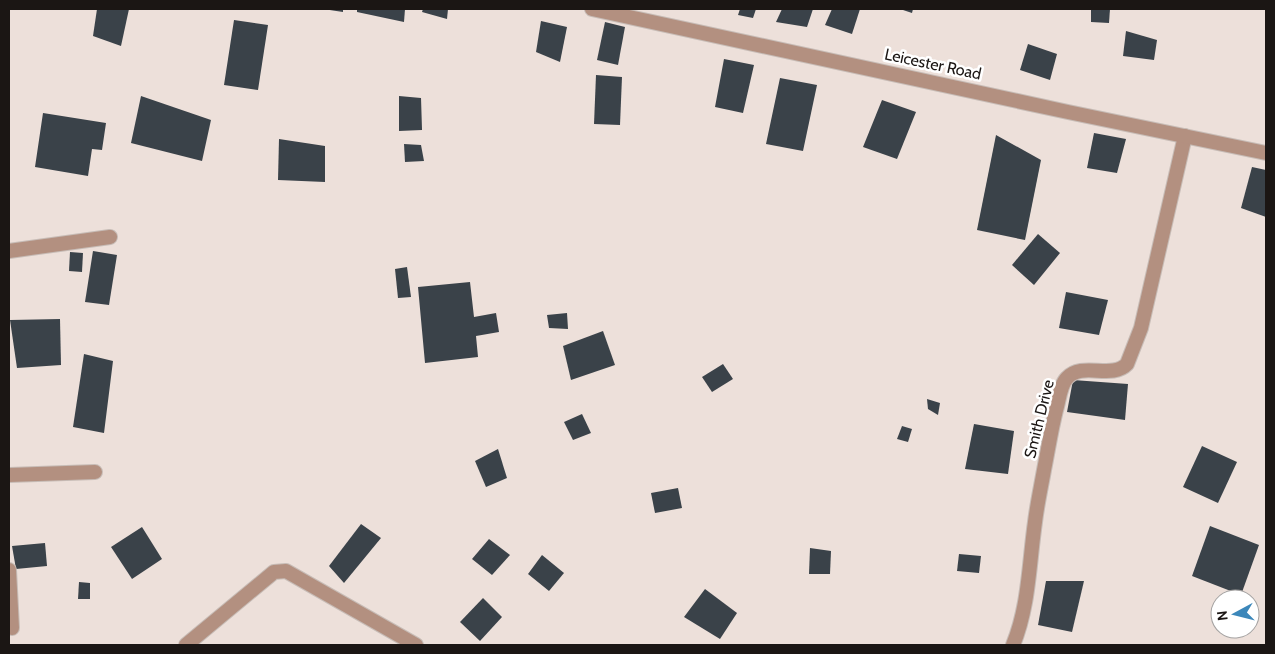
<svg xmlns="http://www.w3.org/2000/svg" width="1275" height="654" viewBox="0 0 1275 654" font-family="Cabin,sans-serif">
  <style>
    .building { fill: #3a4249 }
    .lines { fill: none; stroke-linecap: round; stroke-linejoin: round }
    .minor-casing { stroke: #c7bcb6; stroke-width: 16 }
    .tertiary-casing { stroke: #c7bcb6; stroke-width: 16 }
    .minor { stroke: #b39080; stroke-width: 14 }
    .tertiary { stroke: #b39080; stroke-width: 14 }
    .labels { text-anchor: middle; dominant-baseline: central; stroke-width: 5; stroke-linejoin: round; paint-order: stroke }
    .street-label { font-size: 16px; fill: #1b1614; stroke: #fff }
  </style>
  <rect width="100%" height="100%" fill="#ede0da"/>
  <g class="building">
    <polygon points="97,9 129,9 121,46 93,36"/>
    <polygon points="323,9 343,9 343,12"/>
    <polygon points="357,9 405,9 404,22 357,12"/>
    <polygon points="423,9 448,9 447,19 422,12"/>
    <polygon points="740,9 756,9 753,18 738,15"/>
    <polygon points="782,9 813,9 807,27 776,22"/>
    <polygon points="832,9 860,9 852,34 825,25"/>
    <polygon points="900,9 913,9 912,13"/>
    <polygon points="1091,9 1110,9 1109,23 1091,22"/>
    <polygon points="234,20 268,25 258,90 224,85"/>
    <polygon points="541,21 567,27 560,62 536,52"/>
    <polygon points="605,22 625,27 618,65 597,60"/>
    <polygon points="1126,31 1157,40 1154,60 1123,56"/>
    <polygon points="1028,44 1057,54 1050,80 1020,70"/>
    <polygon points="724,59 754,65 743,113 715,107"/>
    <polygon points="596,75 622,77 620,125 594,124"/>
    <polygon points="780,78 817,85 803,151 766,144"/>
    <polygon points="141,96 211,120 202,161 131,143"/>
    <polygon points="399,96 421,98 422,130 399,131"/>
    <polygon points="882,100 916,112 897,159 863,147"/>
    <polygon points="43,113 106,123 102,150 92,149 88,176 35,167"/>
    <polygon points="1094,133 1126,139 1117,173 1087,168"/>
    <polygon points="996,135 1041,160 1025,240 977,230"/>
    <polygon points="279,139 325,146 325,182 278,180"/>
    <polygon points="404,144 421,145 424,161 405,162"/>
    <polygon points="1252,167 1266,170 1266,217 1241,208"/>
    <polygon points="1038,234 1060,253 1034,285 1012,265"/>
    <polygon points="93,251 117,255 109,305 85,302"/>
    <polygon points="70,252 83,253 82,272 69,271"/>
    <polygon points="407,267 411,297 398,298 395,269"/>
    <polygon points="470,282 474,317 496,313 499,332 476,336 478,357 425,363 418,287"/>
    <polygon points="1066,292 1108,300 1099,335 1059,328"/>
    <polygon points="567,313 568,329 549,328 547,315"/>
    <polygon points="60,319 61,365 17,368 10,320"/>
    <polygon points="603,331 615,365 571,380 563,346"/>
    <polygon points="84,354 113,361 104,433 73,427"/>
    <polygon points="723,364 733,379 712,392 702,377"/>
    <polygon points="1073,380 1128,384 1125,420 1067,412"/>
    <polygon points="927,399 940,403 938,415 928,409"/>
    <polygon points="582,414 591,433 573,440 564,422"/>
    <polygon points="974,424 1014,431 1008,474 965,469"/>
    <polygon points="902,426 912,429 908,442 897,439"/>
    <polygon points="1202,446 1237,462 1218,503 1183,487"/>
    <polygon points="498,449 507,478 486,487 475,461"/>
    <polygon points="678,488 682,508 655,513 651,493"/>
    <polygon points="361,524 381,538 344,583 329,566"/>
    <polygon points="1210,526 1259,545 1241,595 1192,576"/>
    <polygon points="142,527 162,559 132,579 111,547"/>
    <polygon points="489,539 510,555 492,575 472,559"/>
    <polygon points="45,543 47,566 16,569 12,546"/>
    <polygon points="810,548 831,551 830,574 809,574"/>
    <polygon points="959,554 981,556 979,573 957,571"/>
    <polygon points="542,555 564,573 549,591 528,574"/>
    <polygon points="1046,581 1084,581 1072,632 1038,625"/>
    <polygon points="79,582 90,583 90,599 78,599"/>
    <polygon points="705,589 737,613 720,639 684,617"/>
    <polygon points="483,598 502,617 480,641 460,622"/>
  </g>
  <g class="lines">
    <g class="minor-casing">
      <g id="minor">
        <polyline points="9,251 110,237"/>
        <polyline points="9,475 95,472"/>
        <polyline points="9,570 12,628"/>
        <polyline points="186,645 274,572 286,571 416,645"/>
        <path d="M1013,645C1029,606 1029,564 1035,522C1037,505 1041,487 1044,470C1048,450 1051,430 1056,410C1059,401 1060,385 1067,378C1082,361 1112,380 1127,364L1141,328L1185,136"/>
      </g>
    </g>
    <g class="tertiary-casing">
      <polyline id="tertiary" points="592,9 1068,112 1266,153"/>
    </g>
    <use href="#minor" class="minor"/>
    <use href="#tertiary" class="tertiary"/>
  </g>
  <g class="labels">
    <g class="street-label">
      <text transform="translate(933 64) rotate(12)">Leicester Road</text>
      <text transform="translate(1039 419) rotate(-76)">Smith Drive</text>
    </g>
  </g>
  <rect width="1275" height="654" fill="none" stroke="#1b1614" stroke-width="20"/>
  <g transform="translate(1235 614) rotate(263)"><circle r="24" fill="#ffffff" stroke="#a4a2a1"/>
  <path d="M0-4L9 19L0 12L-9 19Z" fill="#3c87ba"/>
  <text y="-8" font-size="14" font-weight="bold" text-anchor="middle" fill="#1b1614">N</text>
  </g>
</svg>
